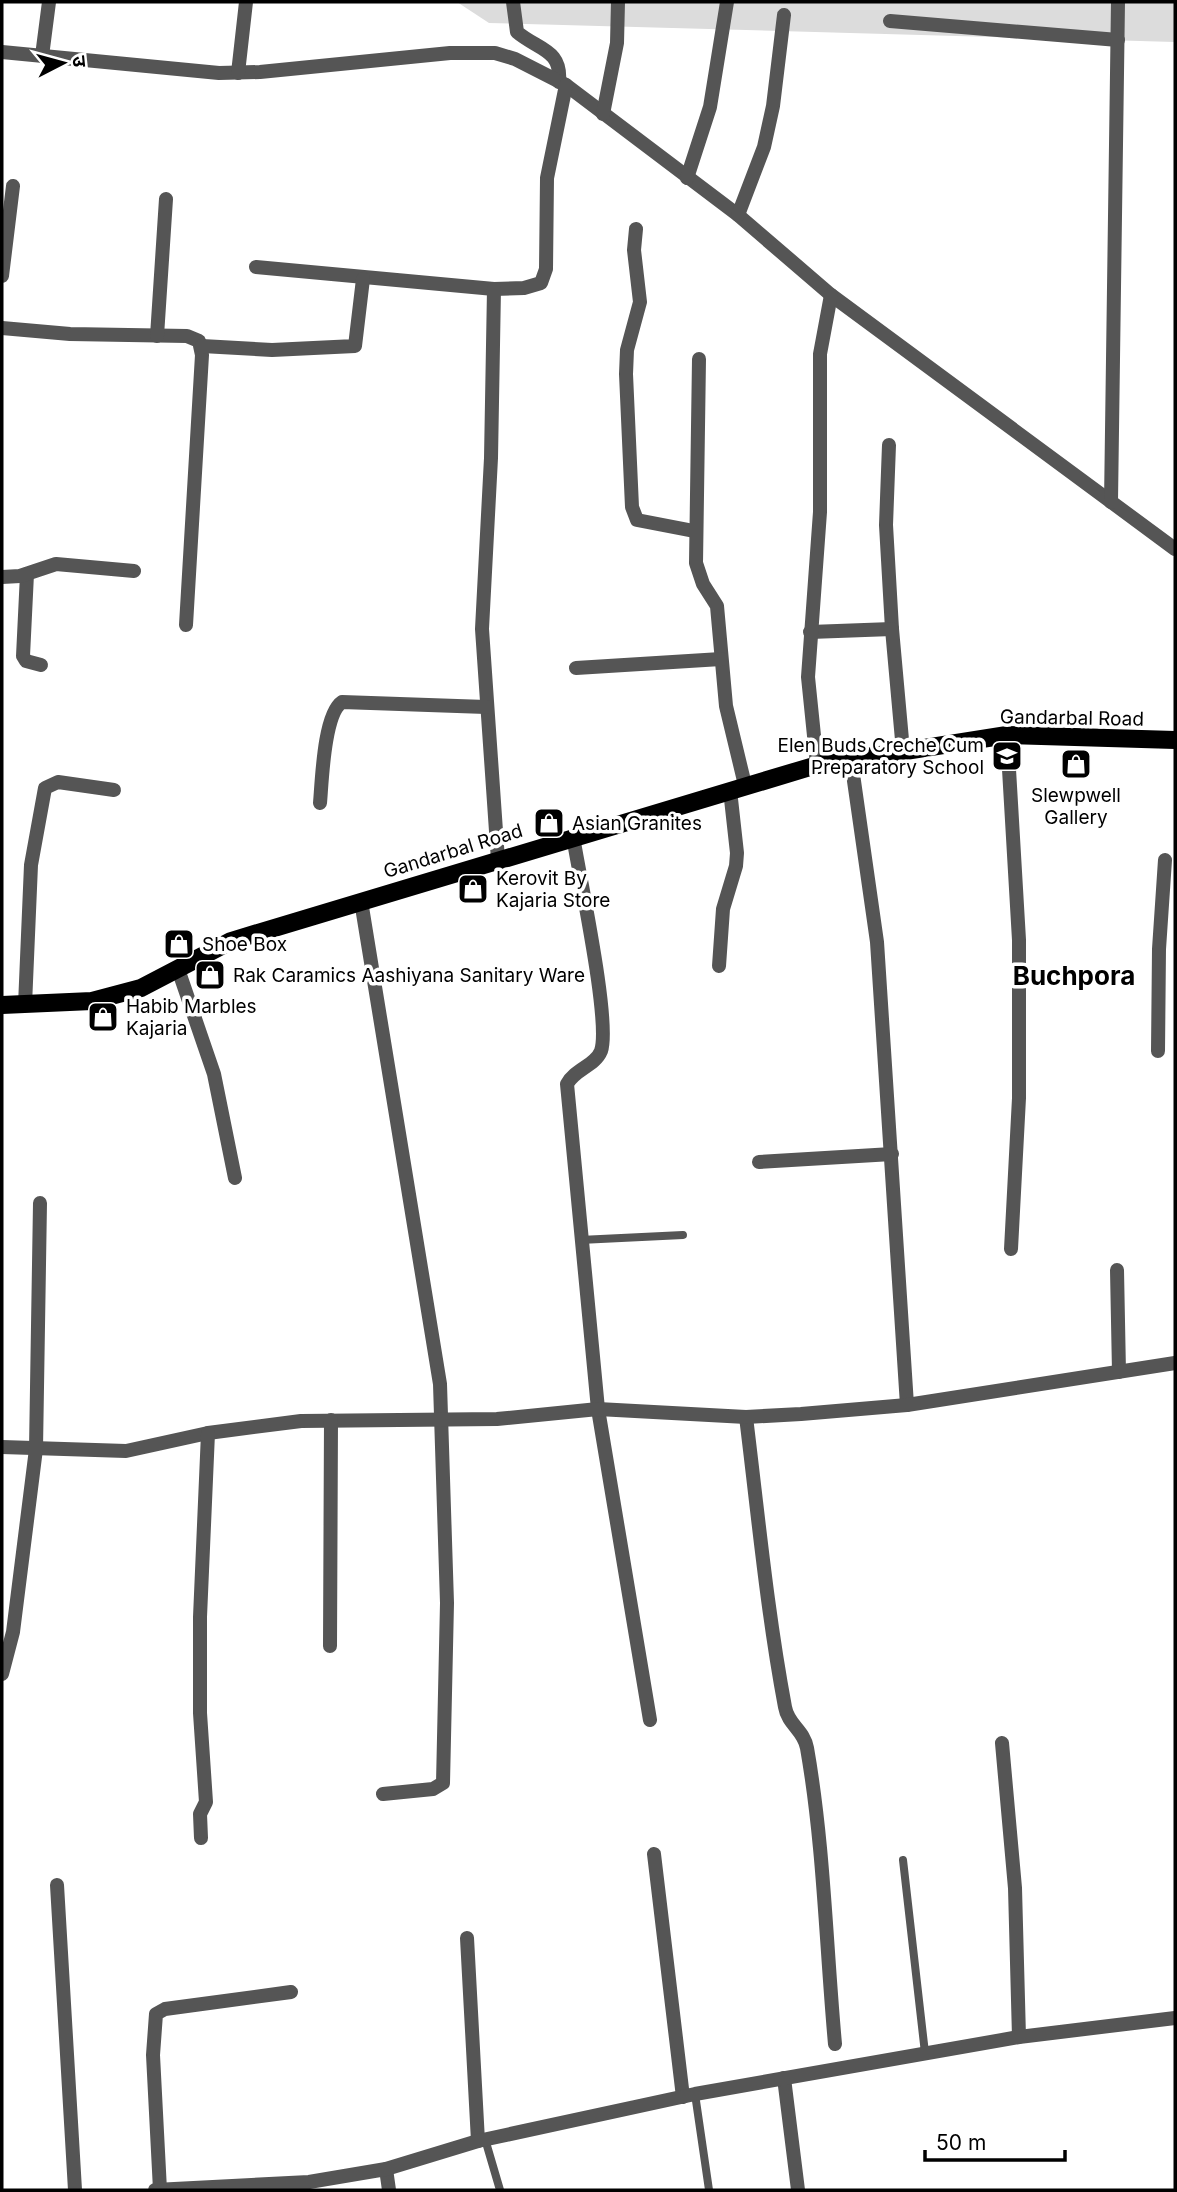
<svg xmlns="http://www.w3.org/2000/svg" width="1177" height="2192" viewBox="0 0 1177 2192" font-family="Inter,'Noto Sans Devanagari',sans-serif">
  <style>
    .green { fill: #dcdcdc }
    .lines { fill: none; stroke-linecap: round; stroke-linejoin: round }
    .lane { stroke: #555; stroke-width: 8 }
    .street { stroke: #555; stroke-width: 14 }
    .primary { stroke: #000; stroke-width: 18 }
    .labels { text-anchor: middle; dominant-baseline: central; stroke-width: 7; stroke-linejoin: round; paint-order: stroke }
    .street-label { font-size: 19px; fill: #000; stroke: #fff }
    .poi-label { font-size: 19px; fill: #000; stroke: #fff; text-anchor: start }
    .district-label { font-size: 26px; font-weight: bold; fill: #000; stroke: #fff }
  </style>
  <rect width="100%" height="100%" fill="#fff"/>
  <polygon class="green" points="457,2 1175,2 1175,42 489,23"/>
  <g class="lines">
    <g class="lane">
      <polyline points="580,1240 683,1235"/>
      <polyline points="903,1860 925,2053"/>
      <polyline points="695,2094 709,2190"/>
      <polyline points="485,2139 500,2190"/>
    </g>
    <g class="street">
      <path d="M513,2L517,32C538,50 562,49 559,82"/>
      <polyline points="890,21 1118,40"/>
      <polyline points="2,52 219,73 260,72 450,53 495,53 515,59 566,85 738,215 831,295 1175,549"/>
      <polyline points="42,56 49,2"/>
      <polyline points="238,73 246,2"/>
      <polyline points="603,114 617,43 618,2"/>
      <polyline points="687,178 710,107 727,2"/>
      <polyline points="738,215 764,147 773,106 784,15"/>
      <polyline points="636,229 634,250 640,302 627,350 626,374 632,507 637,520 694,531"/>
      <polyline points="256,267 494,289 524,288 541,283 546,269 547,178 566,85"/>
      <polyline points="2,276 13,186"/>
      <polyline points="494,289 491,458 482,629 498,860"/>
      <polyline points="2,328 70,334 187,336 199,341 202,355 186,625"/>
      <polyline points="157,336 166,199"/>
      <polyline points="202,346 272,350 355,346 363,279"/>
      <polyline points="699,359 696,563 703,584 717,606 726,706 745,785"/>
      <polyline points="889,445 886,525 892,629"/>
      <polyline points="1111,502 1118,2"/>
      <polyline points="27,574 23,656 26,661 41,665"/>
      <polyline points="2,577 20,576 56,564 134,571"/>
      <polyline points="810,632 892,629 903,751"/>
      <polyline points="576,668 721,659"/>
      <polyline points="1007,735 1019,940 1019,1098 1011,1249"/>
      <polyline points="851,760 877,942 907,1405"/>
      <polyline points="817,765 808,677 820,512 820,354 831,295"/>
      <path d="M320,803C322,780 324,714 342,702L486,707"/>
      <path d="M573,836C579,875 611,1022 601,1051C595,1066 575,1069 567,1084L598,1409L650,1720"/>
      <polyline points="361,901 440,1384 447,1603 443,1783 433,1789 383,1794"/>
      <polyline points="719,966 723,909 736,866 737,853 730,790"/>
      <polyline points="178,969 214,1074 235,1178"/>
      <polyline points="25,1005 31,865 45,788 58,782 114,790"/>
      <polyline points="1158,1051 1159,949 1165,860"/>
      <polyline points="759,1162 892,1154"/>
      <polyline points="1117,1270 1119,1372"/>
      <path d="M746,1417C758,1514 767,1611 785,1707C788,1725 804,1730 807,1748C824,1845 826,1946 835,2044"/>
      <polyline points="2,1447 126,1451 208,1433 301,1421 497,1419 598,1409 746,1417 801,1414 907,1405 1175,1363"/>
      <polyline points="330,1646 331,1420"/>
      <polyline points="2,1674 13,1632 36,1449 40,1203"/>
      <polyline points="1002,1743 1015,1888 1019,2037"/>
      <polyline points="201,1838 200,1814 206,1802 200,1713 200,1617 208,1433"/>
      <polyline points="654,1854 683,2097"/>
      <polyline points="57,1885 75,2190"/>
      <polyline points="467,1938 478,2141"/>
      <polyline points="784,2078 798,2190"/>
      <polyline points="386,2169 389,2190"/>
      <polyline points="155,2190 309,2182 386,2169 478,2141 695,2094 1019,2037 1175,2018"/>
      <polyline points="160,2190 153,2055 156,2014 165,2009 291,1992"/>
    </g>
    <polyline class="primary" points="2,1005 92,1001 141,988 231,941 817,765 1007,735 1175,740"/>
  </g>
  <defs>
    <g id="school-square" transform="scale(1.575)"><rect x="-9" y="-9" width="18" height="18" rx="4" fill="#000" stroke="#fff"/><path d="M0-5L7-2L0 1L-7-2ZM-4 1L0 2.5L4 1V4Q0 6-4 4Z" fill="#fff"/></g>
    <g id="shop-square" transform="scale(1.575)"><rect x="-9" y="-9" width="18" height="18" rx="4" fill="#000" stroke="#fff"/><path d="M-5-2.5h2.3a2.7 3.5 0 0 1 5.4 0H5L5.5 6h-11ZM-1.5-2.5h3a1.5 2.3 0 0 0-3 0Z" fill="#fff"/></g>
  </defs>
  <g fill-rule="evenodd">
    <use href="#school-square" x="1007" y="756"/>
    <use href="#shop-square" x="1076" y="764"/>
    <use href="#shop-square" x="549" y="823"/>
    <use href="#shop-square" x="473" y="889"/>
    <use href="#shop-square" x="179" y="944"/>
    <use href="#shop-square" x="210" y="975"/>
    <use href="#shop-square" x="103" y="1017"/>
  </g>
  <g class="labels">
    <g class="street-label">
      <text transform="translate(1072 718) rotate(1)">Gandarbal Road</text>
      <text transform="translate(453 851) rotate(-17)">Gandarbal Road</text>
    </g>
    <g class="poi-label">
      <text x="984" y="745" text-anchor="end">Elen Buds Creche Cum<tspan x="984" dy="22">Preparatory School</tspan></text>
      <text x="1076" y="795" text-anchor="middle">Slewpwell<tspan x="1076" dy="22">Gallery</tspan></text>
      <text x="572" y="823">Asian Granites</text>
      <text x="496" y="878">Kerovit By<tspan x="496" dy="22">Kajaria Store</tspan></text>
      <text x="202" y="944">Shoe Box</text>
      <text x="233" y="975">Rak Caramics Aashiyana Sanitary Ware</text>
      <text x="126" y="1006">Habib Marbles<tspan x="126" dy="22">Kajaria</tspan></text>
    </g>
    <g class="district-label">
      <text x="1074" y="975">Buchpora</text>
    </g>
  </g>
  <rect width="1177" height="2192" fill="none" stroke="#000000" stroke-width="7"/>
  <g transform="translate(63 63) rotate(84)" stroke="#ffffff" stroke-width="5" paint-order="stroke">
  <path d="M0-5L12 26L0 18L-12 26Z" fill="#000000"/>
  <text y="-10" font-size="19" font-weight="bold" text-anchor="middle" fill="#000000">उ</text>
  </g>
  <path d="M925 2150v10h140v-10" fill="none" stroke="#000000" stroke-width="3.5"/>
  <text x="936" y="2150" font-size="21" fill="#000000" stroke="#ffffff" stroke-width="5" paint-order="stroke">50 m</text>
</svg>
